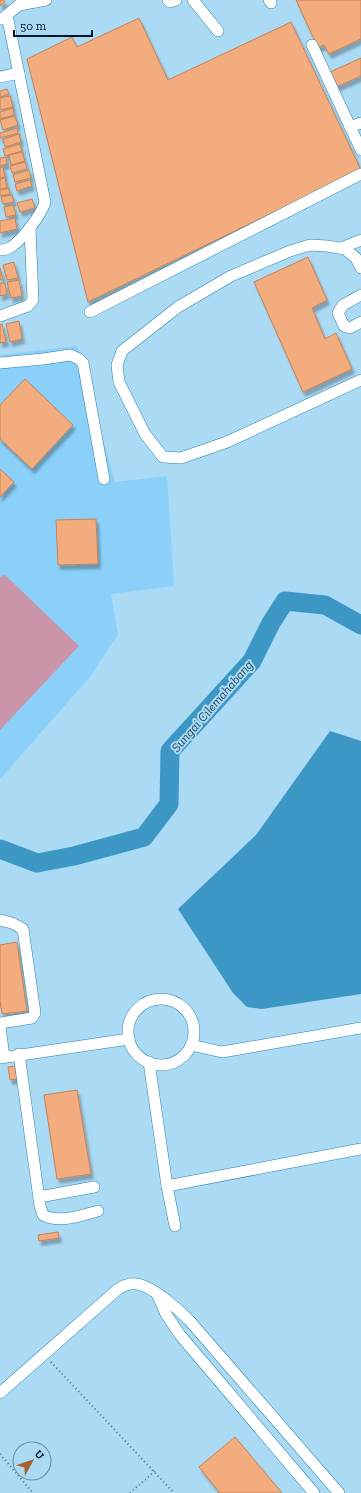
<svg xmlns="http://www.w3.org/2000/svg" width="361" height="1493" viewBox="0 0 361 1493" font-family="'Zilla Slab',serif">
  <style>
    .built { fill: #8ad0f8 }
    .green { fill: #ca94a9 }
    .water { fill: #3d97c5 }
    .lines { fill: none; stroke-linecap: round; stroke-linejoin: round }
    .river { stroke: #3d97c5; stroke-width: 19 }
    .building { fill: #f2ac7e; stroke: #c58255; filter: url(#shadow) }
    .minor-casing { stroke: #2980a9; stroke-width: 12 }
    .path { stroke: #4f7185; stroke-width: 2; stroke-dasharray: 1 3; stroke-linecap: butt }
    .minor { stroke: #fff; stroke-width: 11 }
    .labels { text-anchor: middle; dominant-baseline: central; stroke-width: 4; stroke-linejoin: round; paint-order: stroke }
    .water-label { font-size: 13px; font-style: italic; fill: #22485d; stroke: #abdaf5 }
  </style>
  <defs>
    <filter id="shadow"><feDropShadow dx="2.5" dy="4.5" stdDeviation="1" flood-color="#0004"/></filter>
  </defs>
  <rect width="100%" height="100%" fill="#abdaf5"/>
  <polygon class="built" points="77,346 115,482 167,476 174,586 111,594 118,634 89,678 0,779 0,355"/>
  <polygon class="green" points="4,574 79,646 0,730 0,578"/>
  <polygon class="water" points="330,731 361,741 361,994 262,1009 247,1007 233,993 178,909 256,835"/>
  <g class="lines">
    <polyline class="river" points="0,849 37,863 74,856 144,837 169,804 170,751 252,661 271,623 285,601 325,605 361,625"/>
  </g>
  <g class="building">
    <polygon points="0,0 4,0 5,2 0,6"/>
    <polygon points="296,0 361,0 361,39 329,54 324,45 318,48"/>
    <polygon points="139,18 168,80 291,22 361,170 88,302 27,59 72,37 77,47"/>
    <polygon points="361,58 361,76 334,88 328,73"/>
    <polygon points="7,89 9,94 0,97 0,91"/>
    <polygon points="10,96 13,107 0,110 0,98"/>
    <polygon points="13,108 14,115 0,119 0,112"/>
    <polygon points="15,116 18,125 3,130 0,120"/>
    <polygon points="17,128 18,133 0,138 0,133"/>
    <polygon points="19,134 21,142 5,147 3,139"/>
    <polygon points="20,144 22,151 5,156 3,149"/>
    <polygon points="22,152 25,161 11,165 9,155"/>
    <polygon points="6,157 7,164 0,166 0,158"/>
    <polygon points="25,162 27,169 12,173 10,166"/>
    <polygon points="0,167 3,167 5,177 0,178"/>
    <polygon points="29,170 31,178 15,182 13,175"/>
    <polygon points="5,178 7,188 0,189 0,179"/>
    <polygon points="30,180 32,186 17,191 15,184"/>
    <polygon points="9,188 10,194 0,196 0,190"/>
    <polygon points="12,195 14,202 3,204 1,197"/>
    <polygon points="32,199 35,208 20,212 17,203"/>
    <polygon points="13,205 16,215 6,217 4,207"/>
    <polygon points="15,218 17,229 0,233 0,221"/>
    <polygon points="308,257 327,300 312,308 325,339 336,333 352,369 303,392 254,282"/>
    <polygon points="14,262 18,278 7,280 3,265"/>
    <polygon points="0,268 3,279 0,280"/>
    <polygon points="19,280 22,296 11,298 7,282"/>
    <polygon points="0,283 5,283 7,294 0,296"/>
    <polygon points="19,321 22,339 10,342 6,324"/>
    <polygon points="2,324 6,342 0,343 0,325"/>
    <polygon points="25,379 73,425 32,469 0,439 0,405"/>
    <polygon points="0,469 14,482 0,497"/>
    <polygon points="96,519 98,564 58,565 56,520"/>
    <polygon points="17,942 27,1011 2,1014 0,1001 0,945"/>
    <polygon points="15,1066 17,1079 10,1080 8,1067"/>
    <polygon points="77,1090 91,1174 57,1179 44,1095"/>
    <polygon points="58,1232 59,1238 39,1241 38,1235"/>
    <polygon points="235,1437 282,1493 220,1493 199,1467"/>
  </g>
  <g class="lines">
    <g class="minor-casing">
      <g id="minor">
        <polyline points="168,0 170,2 176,0"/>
        <polyline points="193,0 218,31"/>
        <polyline points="269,0 271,3"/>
        <polyline points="19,5 46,0"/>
        <polyline points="2,19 25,0"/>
        <polyline points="312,45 361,150"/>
        <polyline points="0,77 19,73"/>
        <polyline points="350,127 361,123"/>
        <polyline points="341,248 361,240"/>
        <path d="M0,250C3,250 7,249 9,248C21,242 42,214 45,202L7,15"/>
        <polyline points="361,268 356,258 345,249 327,246 310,245 290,251 231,276 178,307 122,351 117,365 119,382 145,434 163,457 181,458 227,442 361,380"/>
        <polyline points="361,295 343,305 338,313 344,326 350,328 361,322"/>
        <polyline points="90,312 361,174"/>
        <polyline points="0,316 28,306 33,300 30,228"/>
        <polyline points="0,363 43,359 70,355 79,359 83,363 84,368 104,479"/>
        <polyline points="0,920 12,923 23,929 35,1013 32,1018 0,1023"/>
        <circle cx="161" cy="1032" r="33"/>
        <polyline points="0,1027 4,1057"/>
        <polyline points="191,1045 222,1052 361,1028"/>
        <path d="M19,1054L40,1206L43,1215C59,1224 82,1215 98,1211"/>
        <polyline points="0,1058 129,1039"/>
        <polyline points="149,1062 167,1186 361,1149"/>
        <polyline points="167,1186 175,1226"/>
        <polyline points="39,1197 94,1187"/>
        <polyline points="157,1294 166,1314 180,1335 314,1493"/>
        <path d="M0,1393L118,1289C123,1286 129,1283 136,1284C151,1285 178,1309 189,1320L339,1493"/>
      </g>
    </g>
    <g class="path">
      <polyline points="51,1362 174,1493"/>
      <polyline points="0,1454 33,1493"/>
      <polyline points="130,1493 155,1471"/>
    </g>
    <use href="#minor" class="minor"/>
  </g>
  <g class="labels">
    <g class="water-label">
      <text transform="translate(212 706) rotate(-49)">Sungai Cilemahabang</text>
    </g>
  </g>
  <g transform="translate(32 1461) rotate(50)"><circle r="19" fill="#abdaf5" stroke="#678ca2"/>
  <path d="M0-3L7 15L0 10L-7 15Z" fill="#a56231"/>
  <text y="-6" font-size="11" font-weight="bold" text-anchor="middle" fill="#001825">U</text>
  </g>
  <path d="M14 30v6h78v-6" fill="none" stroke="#001825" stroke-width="2"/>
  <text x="20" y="30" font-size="12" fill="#001825" stroke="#abdaf5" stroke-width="3" paint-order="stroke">50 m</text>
</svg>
